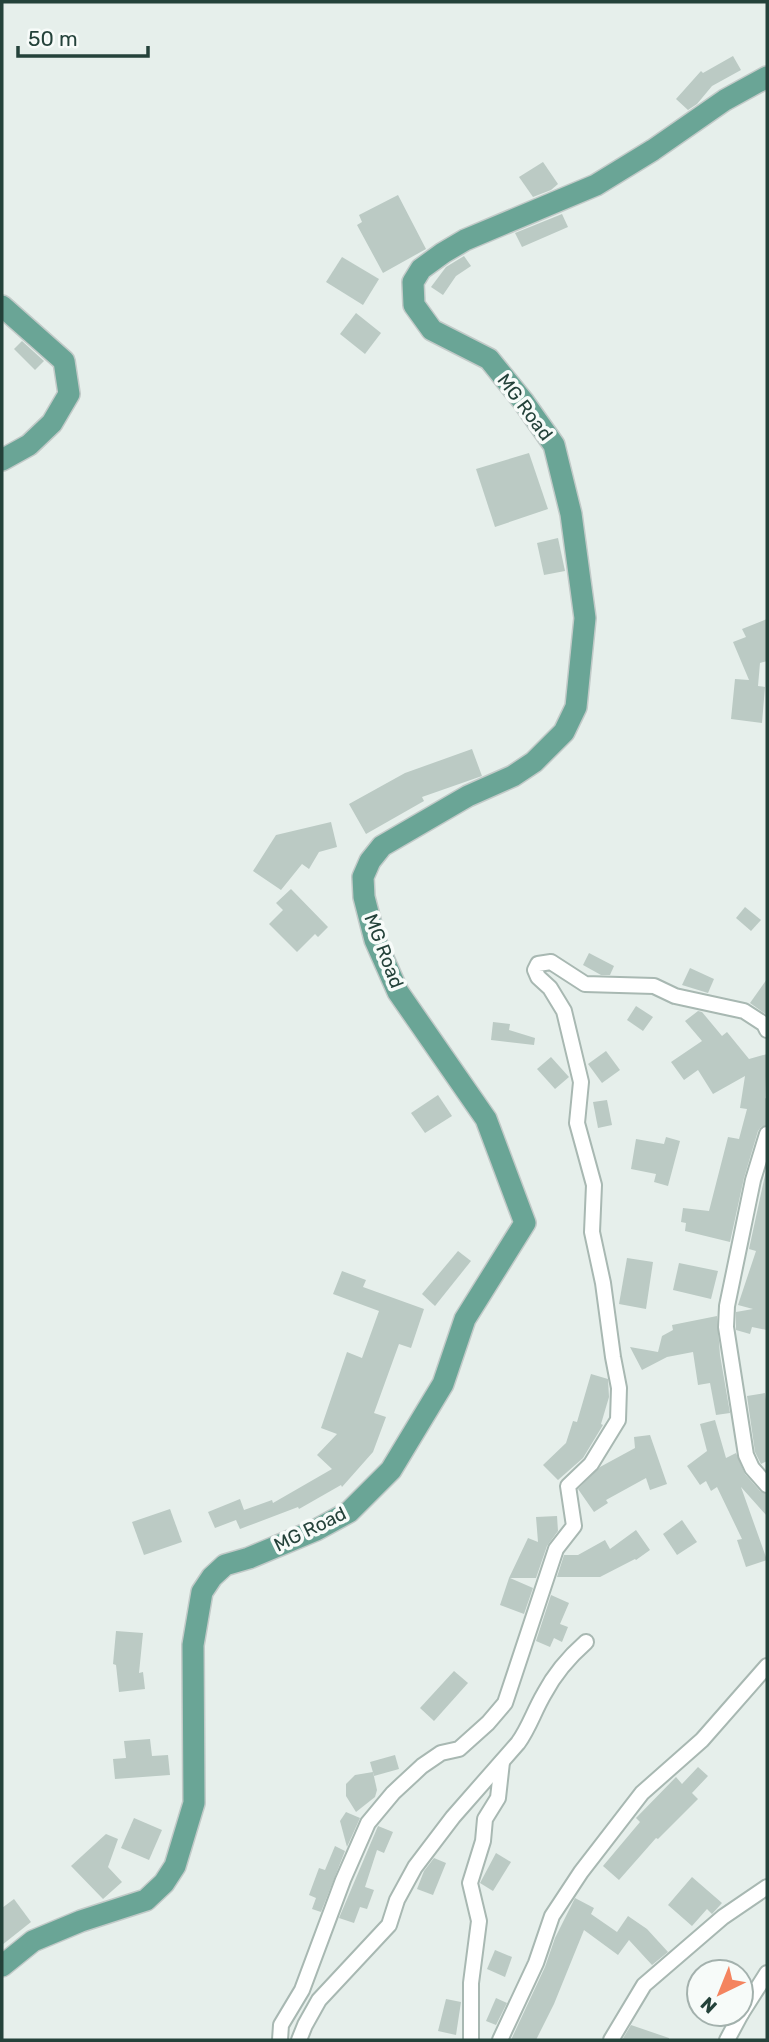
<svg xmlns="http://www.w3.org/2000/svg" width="769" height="2042" viewBox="0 0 769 2042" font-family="Rubik,sans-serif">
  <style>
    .building { fill: #bbcac4 }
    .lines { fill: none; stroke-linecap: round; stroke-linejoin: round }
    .minor-casing { stroke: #a8b8b2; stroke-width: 18 }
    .primary-casing { stroke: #c2cac8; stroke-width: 24 }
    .minor { stroke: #fff; stroke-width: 14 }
    .primary { stroke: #6aa596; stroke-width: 21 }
    .labels { text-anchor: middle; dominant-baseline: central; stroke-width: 7; stroke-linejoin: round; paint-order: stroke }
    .street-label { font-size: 19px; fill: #24423a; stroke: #f7fbf9 }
  </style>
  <rect width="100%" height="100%" fill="#e6efeb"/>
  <g class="building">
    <polygon points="733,56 741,70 712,86 697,104 688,110 676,99 701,71 703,73"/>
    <polygon points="543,162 558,184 551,190 533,197 519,177"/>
    <polygon points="398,195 426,249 383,273 357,225 362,222 359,215"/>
    <polygon points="562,214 568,227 522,247 515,233"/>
    <polygon points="464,256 471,266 456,276 443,295 431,287 446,267"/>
    <polygon points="342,257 379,279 363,305 326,282"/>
    <polygon points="356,313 381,333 365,354 340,334"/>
    <polygon points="22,341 44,361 35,370 14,349"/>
    <polygon points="529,453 548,509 495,527 476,469"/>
    <polygon points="558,538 565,571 544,575 537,543"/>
    <polygon points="767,619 767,661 760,663 758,686 765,687 762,723 731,719 735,679 749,680 733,642 746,637 742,629"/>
    <polygon points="472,749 482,776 422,797 424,801 366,834 349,804 405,773"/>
    <polygon points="331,822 337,847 319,852 309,869 302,864 281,890 253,871 276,835"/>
    <polygon points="291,889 328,927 318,937 315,934 297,952 269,924 283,910 276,903"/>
    <polygon points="745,907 761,920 751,931 736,918"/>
    <polygon points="589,953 614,966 610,975 601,975 583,965"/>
    <polygon points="690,968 714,979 708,993 682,985"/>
    <polygon points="767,979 767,1015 750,1003"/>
    <polygon points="636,1006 653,1017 643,1031 627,1020"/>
    <polygon points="698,1011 702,1012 722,1036 727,1032 749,1059 767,1054 765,1098 767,1099 767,1125 761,1127 758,1131 744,1178 730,1242 685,1231 686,1223 681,1222 683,1208 709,1211 728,1137 739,1139 747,1109 740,1108 745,1076 713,1094 698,1070 684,1080 671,1062 702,1041 685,1021"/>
    <polygon points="493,1022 510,1024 509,1030 535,1038 534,1045 491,1040"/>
    <polygon points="606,1051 620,1070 602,1083 588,1064"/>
    <polygon points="551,1057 569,1077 555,1089 537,1069"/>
    <polygon points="438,1095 452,1116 425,1133 411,1113"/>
    <polygon points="607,1100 612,1125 598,1128 593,1102"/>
    <polygon points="666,1137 680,1141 668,1186 654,1182 656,1174 631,1169 636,1139 664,1144"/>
    <polygon points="767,1166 767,1330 752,1327 750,1334 736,1330 736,1312 753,1309 738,1305 756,1251 749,1249"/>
    <polygon points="458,1251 471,1261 435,1306 422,1294"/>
    <polygon points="627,1258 653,1262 646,1309 619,1304"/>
    <polygon points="679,1263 718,1271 711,1299 673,1290"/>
    <polygon points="342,1271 366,1280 363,1287 424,1309 411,1348 399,1344 374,1413 386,1417 373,1452 342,1487 341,1485 299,1509 298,1507 240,1529 236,1520 215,1528 208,1512 240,1499 244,1510 272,1500 273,1503 332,1469 317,1455 337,1434 321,1428 347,1352 362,1358 379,1311 333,1294"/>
    <polygon points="717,1316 720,1355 730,1413 716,1415 710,1383 698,1385 693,1352 667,1357 642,1370 630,1347 658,1352 662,1336 673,1330 672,1325"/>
    <polygon points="591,1374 608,1379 609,1397 601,1424 603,1425 583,1458 558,1480 543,1465 566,1443 573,1421 577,1422"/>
    <polygon points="765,1393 767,1407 767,1461 761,1464 755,1452 747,1396"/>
    <polygon points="715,1420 726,1458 736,1453 745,1474 760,1491 767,1494 767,1516 741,1487 767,1560 746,1567 737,1540 742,1539 717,1487 711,1491 706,1481 700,1485 687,1466 707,1451 700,1424"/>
    <polygon points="650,1435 667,1484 650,1490 646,1478 606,1500 608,1503 594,1512 578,1489 600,1467 635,1448 634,1437"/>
    <polygon points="170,1509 182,1542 144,1555 132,1522"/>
    <polygon points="557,1516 558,1531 547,1546 536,1578 510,1578 533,1588 524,1614 500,1605 509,1578 528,1538 538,1542 536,1517"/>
    <polygon points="682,1520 697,1542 677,1555 663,1534"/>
    <polygon points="636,1530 650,1550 636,1560 635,1559 600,1577 557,1577 564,1555 578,1555 605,1540 610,1549"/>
    <polygon points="551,1595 569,1603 560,1624 568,1627 562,1642 554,1638 550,1647 536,1641"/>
    <polygon points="116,1631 143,1633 139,1673 143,1672 145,1689 119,1692 116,1665 113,1664"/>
    <polygon points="454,1671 468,1683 434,1721 420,1708"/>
    <polygon points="150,1739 152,1756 168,1755 170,1775 115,1779 113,1759 126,1758 124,1741"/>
    <polygon points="395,1755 399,1769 374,1776 370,1762"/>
    <polygon points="698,1767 708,1776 692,1793 698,1799 658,1839 656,1838 619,1880 603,1866 640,1822 636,1818 676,1777 682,1784"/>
    <polygon points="373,1772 377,1790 375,1797 356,1812 346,1796 346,1784 355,1775"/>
    <polygon points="346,1812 360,1818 347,1847 340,1821"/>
    <polygon points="134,1818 162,1830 149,1860 121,1848"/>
    <polygon points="378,1826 393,1832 384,1853 377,1850 365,1887 374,1890 367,1909 360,1907 354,1923 339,1918"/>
    <polygon points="106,1834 118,1839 108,1867 122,1882 103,1899 71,1866"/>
    <polygon points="335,1846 345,1851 321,1912 312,1909 316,1898 309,1895 319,1868 325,1870"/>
    <polygon points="496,1853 511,1862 493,1891 480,1883"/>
    <polygon points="434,1858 446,1863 433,1895 417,1889 424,1871"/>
    <polygon points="692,1877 722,1903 712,1914 707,1909 692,1926 668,1905"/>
    <polygon points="575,1898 594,1908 591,1914 617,1932 628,1916 647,1929 668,1952 652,1965 629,1940 618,1955 584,1930 554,2004 536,2040 511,2040 545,1967 555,1938"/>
    <polygon points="14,1899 31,1922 2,1945 2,1908"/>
    <polygon points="495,1950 512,1957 505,1977 487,1969"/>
    <polygon points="496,1998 507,2003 496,2025 486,2021"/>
    <polygon points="446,1999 461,2002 456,2035 438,2031"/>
    <polygon points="631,2025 669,2038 669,2040 622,2040"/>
  </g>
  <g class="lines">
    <g class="minor-casing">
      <g id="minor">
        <polyline points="767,1134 753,1180 727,1306 726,1327 746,1455 752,1468 767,1485"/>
        <polyline points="741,2014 767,1973"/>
        <polyline points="280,2040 281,2025 302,1990 343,1880 368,1823 393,1793 422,1766 441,1753 459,1749 488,1723 505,1703 556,1549 574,1526 568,1486 591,1464 618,1420 619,1388 613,1357 603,1283 592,1232 594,1185 577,1123 581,1082 564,1011 550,988 538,977 535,970 538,964 551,962 585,984 654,986 675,996 744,1011 764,1024 767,1030"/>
        <path d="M299,2040L305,2025L319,2000L389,1925L397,1900L415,1867L453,1817L518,1743C529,1728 534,1711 544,1694C555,1673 569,1657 586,1642"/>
        <polyline points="471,2040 471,1983 479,1921 470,1883 483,1841 485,1819 498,1798 502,1762"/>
        <polyline points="500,2040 536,1963 552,1916 581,1872 642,1793 702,1740 767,1666"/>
        <polyline points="611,2040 644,1985 723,1917 767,1887"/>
        <polyline points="727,2040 741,2014"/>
      </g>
    </g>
    <g class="primary-casing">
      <g id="primary">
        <polyline points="2,306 64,361 69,394 52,423 29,445 2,460"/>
        <polyline points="2,1966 33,1941 81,1921 146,1900 164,1883 175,1866 194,1803 193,1645 202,1592 212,1577 225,1565 249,1558 316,1530 349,1512 391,1470 443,1384 465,1319 525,1223 486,1119 398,992 375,940 364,897 363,877 370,861 382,846 468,796 513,776 534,762 564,732 576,707 585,618 571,514 554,445 523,401 489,359 432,330 414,305 413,282 421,269 443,253 465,240 596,185 653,150 725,100 767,77"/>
      </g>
    </g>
    <use href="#minor" class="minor"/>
    <use href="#primary" class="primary"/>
  </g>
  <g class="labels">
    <g class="street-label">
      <text transform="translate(525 407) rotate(53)">MG Road</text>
      <text transform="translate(384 951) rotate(69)">MG Road</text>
      <text transform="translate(310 1529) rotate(-26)">MG Road</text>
    </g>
  </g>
  <rect width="769" height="2042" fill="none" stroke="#24423a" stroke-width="7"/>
  <g transform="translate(720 1993) rotate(223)"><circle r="33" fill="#f7fbf9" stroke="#a3b1ad" stroke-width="2"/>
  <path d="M0-5L12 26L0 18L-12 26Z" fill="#f4845f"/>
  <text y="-10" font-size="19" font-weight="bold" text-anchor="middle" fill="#24423a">N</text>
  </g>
  <path d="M18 46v10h130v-10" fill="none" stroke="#24423a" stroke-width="3.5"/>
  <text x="28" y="46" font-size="21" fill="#24423a" stroke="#f7fbf9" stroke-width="5" paint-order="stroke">50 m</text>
</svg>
